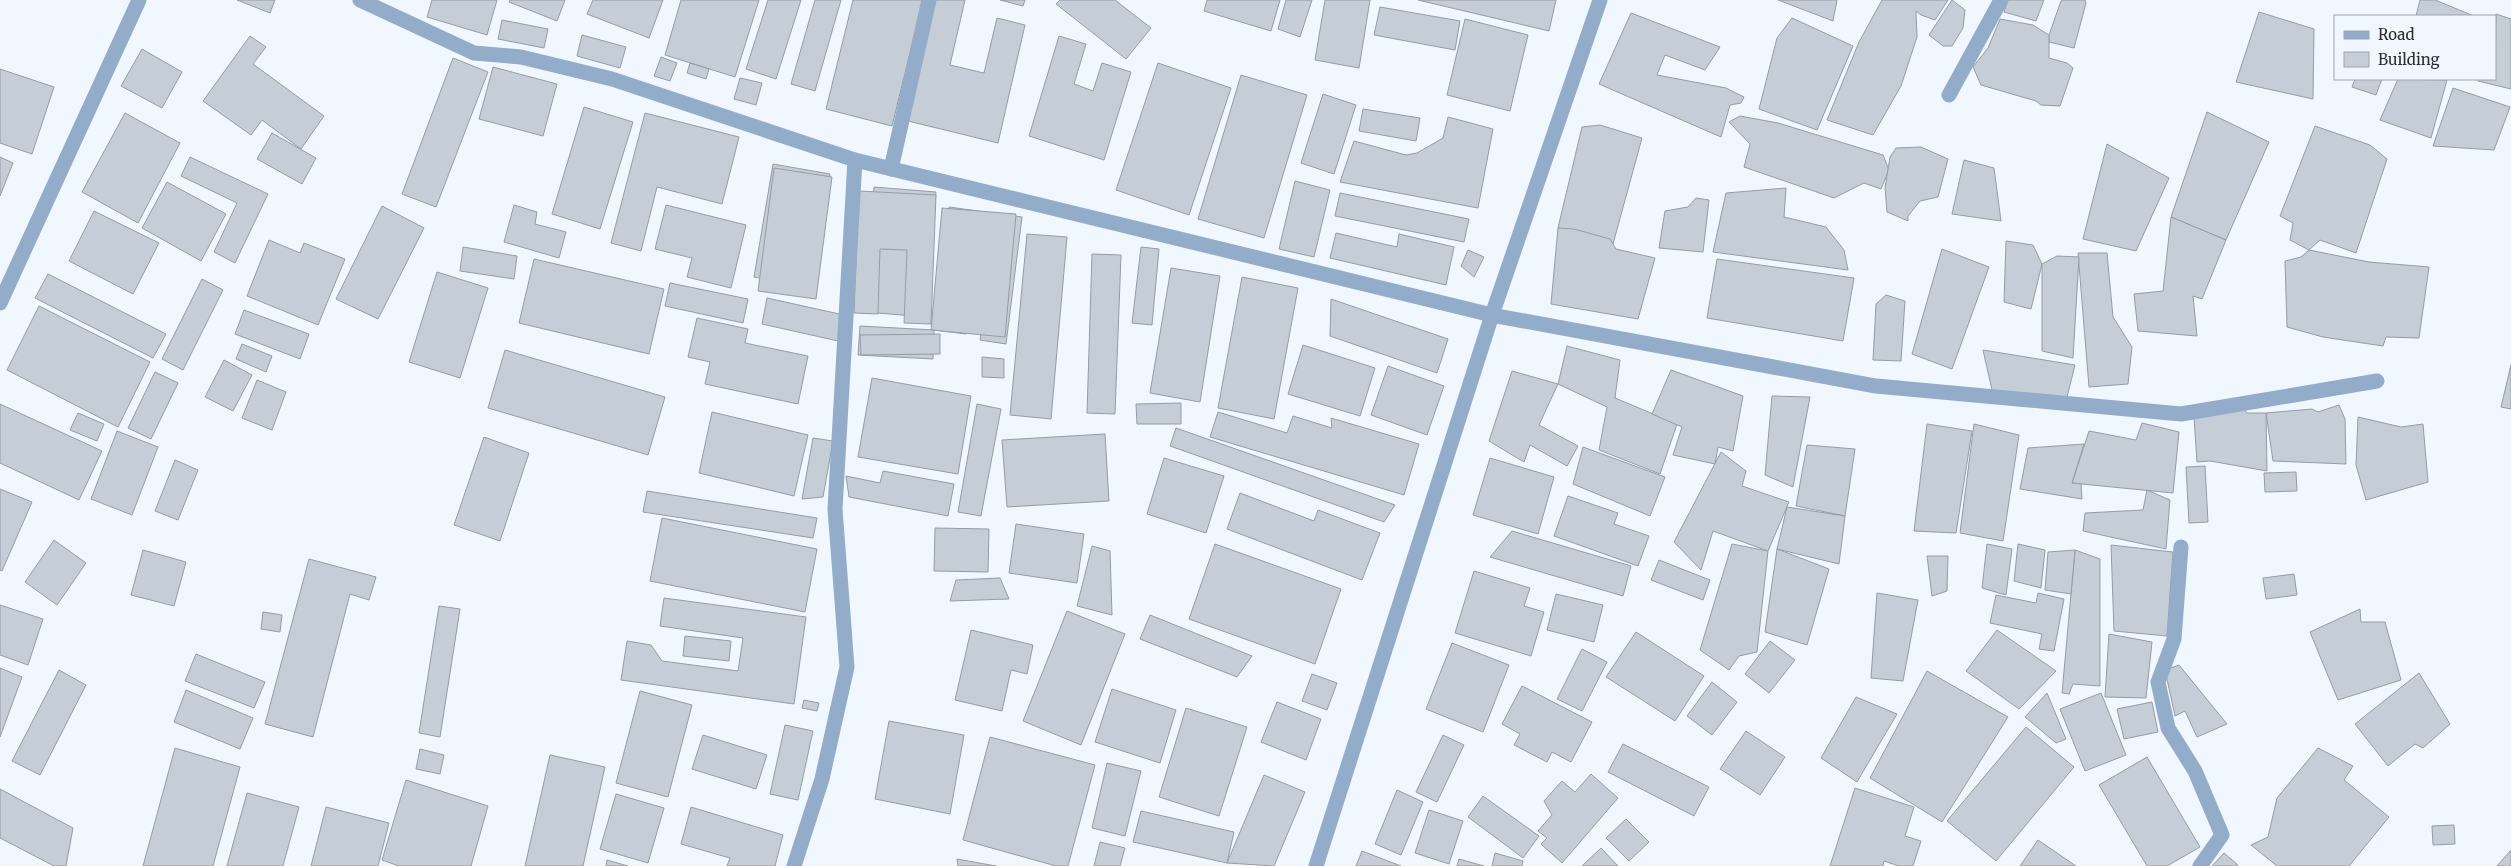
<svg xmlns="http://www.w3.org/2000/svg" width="2511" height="866" viewBox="0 0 2511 866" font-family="Merriweather,serif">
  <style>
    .building { fill: #c5cdd7; stroke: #949ca5 }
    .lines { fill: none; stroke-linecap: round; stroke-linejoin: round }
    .street { stroke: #93acca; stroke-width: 15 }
  </style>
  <rect width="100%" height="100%" fill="#f0f7ff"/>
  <g class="building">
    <polygon points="237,0 275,0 270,13"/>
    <polygon points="432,0 497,0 487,35 427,17"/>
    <polygon points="510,0 565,0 557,21 509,2"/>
    <polygon points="593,0 663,0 649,38 587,14"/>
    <polygon points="681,0 759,0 735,77 665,55"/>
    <polygon points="768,0 801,0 776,79 746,69"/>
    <polygon points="815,0 841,0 815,91 791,84"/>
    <polygon points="853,0 923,0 892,126 826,109"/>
    <polygon points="935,0 965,0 950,65 984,73 997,18 1025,25 998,143 908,121"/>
    <polygon points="1000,0 1025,0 1023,6"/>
    <polygon points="1060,0 1115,0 1151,28 1126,59 1056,4"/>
    <polygon points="1207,0 1280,0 1271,31 1204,11"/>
    <polygon points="1286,0 1312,0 1300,37 1278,29"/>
    <polygon points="1325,0 1370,0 1359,68 1315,60"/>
    <polygon points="1418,0 1556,0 1549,31"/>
    <polygon points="1778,0 1837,0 1833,21"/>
    <polygon points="1882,0 1948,0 1935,20 1921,15 1916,11 1917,37 1901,86 1873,135 1827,120 1859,42"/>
    <polygon points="1952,0 1965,10 1963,28 1952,46 1943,46 1929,35"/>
    <polygon points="2008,0 2044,0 2036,21 2004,12"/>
    <polygon points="2063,0 2085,0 2086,3 2074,48 2049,42 2049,35 2061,1"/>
    <polygon points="2420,0 2435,0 2474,16 2416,16"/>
    <polygon points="1380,7 1460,21 1455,50 1374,35"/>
    <polygon points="2259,12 2314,29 2313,99 2236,82"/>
    <polygon points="1631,13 1720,47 1705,70 1665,55 1657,75 1726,88 1744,97 1741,103 1730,105 1721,137 1599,84"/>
    <polygon points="2496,14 2511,19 2511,89 2478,81 2478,79 2495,79"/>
    <polygon points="1792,18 1853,46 1817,130 1759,109 1777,38"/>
    <polygon points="1465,19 1528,35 1510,111 1447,95"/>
    <polygon points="2000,19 2033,25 2049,35 2049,58 2067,63 2073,68 2060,106 2041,105 2036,101 1981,85 1973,67 1988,48"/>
    <polygon points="502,20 548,29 544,48 498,39"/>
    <polygon points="582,35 626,47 620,68 577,56"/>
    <polygon points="250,36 266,47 253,64 324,116 301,149 262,120 251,135 203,101"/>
    <polygon points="1059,36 1086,44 1074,84 1093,91 1102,63 1131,72 1104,160 1029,136"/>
    <polygon points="142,49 182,72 162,108 121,86"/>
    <polygon points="661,57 677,63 670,81 654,76"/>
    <polygon points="453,58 488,72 436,207 402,194"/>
    <polygon points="690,63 709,69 706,79 687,73"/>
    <polygon points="1158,63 1231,88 1189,215 1116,190"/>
    <polygon points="493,67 557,84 543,136 479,119"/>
    <polygon points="0,69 54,87 32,154 0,143"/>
    <polygon points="1241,75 1307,95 1264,238 1198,219"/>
    <polygon points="740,78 762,83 756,105 734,99"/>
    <polygon points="2355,79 2382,79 2376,95 2352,87"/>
    <polygon points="2398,79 2447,80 2431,138 2380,120"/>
    <polygon points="2453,88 2510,107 2494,150 2433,146"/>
    <polygon points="1323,94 1356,105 1334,174 1301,163"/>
    <polygon points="584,107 633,122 600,229 552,214"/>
    <polygon points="1363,109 1420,118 1416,141 1359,131"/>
    <polygon points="2207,112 2269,142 2226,240 2171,217"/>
    <polygon points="125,113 180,143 138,223 82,192"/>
    <polygon points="645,113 739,137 722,204 657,187 641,251 611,243"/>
    <polygon points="1740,116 1778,123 1883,155 1889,170 1881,189 1864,183 1834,198 1744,167 1750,144 1729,122"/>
    <polygon points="1448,117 1493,129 1478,208 1340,182 1354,141 1406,155 1417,153 1443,138"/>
    <polygon points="1600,125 1642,138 1613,244 1558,228 1582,127"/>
    <polygon points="2315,126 2370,145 2387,159 2356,253 2320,240 2309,250 2290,240 2293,223 2280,216"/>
    <polygon points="272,133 316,158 302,184 257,159"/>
    <polygon points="2107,144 2169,178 2136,251 2083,239"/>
    <polygon points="1921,147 1948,159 1938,197 1920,201 1908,216 1908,221 1887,212 1885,188 1890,157 1896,148"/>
    <polygon points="0,157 13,163 0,196"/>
    <polygon points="190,157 268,194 235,263 214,252 237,203 181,176"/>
    <polygon points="1964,160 1994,168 2001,221 1952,214"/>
    <polygon points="773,164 830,174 810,287 754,277"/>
    <polygon points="774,168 832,177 816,299 758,291"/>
    <polygon points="1295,181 1330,190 1314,257 1279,249"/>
    <polygon points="167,182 226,214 201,261 142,228"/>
    <polygon points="874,187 936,192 927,317 864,312"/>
    <polygon points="1786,188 1784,217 1826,227 1844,250 1848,270 1713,252 1726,193"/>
    <polygon points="859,191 936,195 931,324 904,323 907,250 880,249 878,314 854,313"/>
    <polygon points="1340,193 1469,219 1464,242 1335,216"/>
    <polygon points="1696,198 1709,200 1703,252 1659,248 1665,211 1688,207"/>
    <polygon points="514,205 537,212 535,224 566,232 559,258 504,242"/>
    <polygon points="666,205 746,225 731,288 687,277 692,258 655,249"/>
    <polygon points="382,206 424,228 378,319 336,299"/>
    <polygon points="949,207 1022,217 1006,344 980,340 987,281 972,278 966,334 934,330"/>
    <polygon points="942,208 1016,214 1005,337 931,330"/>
    <polygon points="94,211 159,243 133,294 69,261"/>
    <polygon points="2171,217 2226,240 2202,299 2193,296 2197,336 2138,331 2134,294 2163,291"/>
    <polygon points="1558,228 1574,229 1610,239 1616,249 1655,258 1638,319 1551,304"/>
    <polygon points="1336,233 1397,247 1399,234 1454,247 1446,285 1330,258"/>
    <polygon points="1027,234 1067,237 1051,419 1010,415"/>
    <polygon points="269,240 300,253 304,243 345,259 318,325 247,296"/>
    <polygon points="2006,241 2033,245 2042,264 2031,309 2004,302"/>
    <polygon points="463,247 517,256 514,279 460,271"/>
    <polygon points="1141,247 1159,249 1152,325 1132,323"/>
    <polygon points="1942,249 1989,267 1952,369 1912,354"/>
    <polygon points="1468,250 1484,257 1474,277 1461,266"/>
    <polygon points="2309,250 2369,262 2429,267 2419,338 2386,337 2383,346 2323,337 2287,327 2285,261 2301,257"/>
    <polygon points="2078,253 2107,253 2113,317 2132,347 2128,384 2089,387"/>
    <polygon points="1092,254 1121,255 1115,414 1087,413"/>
    <polygon points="2057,256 2079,257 2073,358 2042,351 2042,264"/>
    <polygon points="534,259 664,289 649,354 519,323"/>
    <polygon points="1717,259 1854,278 1843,341 1707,318"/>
    <polygon points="1171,268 1220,276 1200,402 1150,393"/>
    <polygon points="437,272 488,288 460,378 409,362"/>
    <polygon points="48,274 166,334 153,358 35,298"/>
    <polygon points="1242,277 1298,288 1274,419 1218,408"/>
    <polygon points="202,279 223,290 183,370 162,359"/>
    <polygon points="670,283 748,299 743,323 665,306"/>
    <polygon points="1886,295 1905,301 1901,361 1873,360 1876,304"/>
    <polygon points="767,298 844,315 838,341 762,324"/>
    <polygon points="1331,299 1448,339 1437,373 1330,336"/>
    <polygon points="39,306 150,362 118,427 7,370"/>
    <polygon points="244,310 309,334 300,359 235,334"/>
    <polygon points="697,318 748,329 745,343 808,356 798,404 705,384 710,362 688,357"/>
    <polygon points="860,326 934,330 933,359 858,355"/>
    <polygon points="940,334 940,354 861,355 860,335"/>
    <polygon points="242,344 272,356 266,372 236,359"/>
    <polygon points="1303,345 1375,368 1360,416 1288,394"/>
    <polygon points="1567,346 1620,360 1615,398 1677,424 1660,474 1599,450 1607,407 1558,384"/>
    <polygon points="505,350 665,397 648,455 488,408"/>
    <polygon points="1983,350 2075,365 2067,397 1992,390"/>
    <polygon points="982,357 1004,359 1004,378 982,377"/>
    <polygon points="224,360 252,375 233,411 205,397"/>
    <polygon points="2511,365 2511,409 2501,407"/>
    <polygon points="1388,366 1444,386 1427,435 1371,415"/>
    <polygon points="1671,370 1743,396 1733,451 1718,447 1715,464 1673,455 1682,427 1652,414"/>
    <polygon points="1512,371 1558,384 1539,425 1578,446 1567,466 1530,445 1524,462 1489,441"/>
    <polygon points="155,372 178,383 151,439 128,428"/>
    <polygon points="872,378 971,396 958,474 858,457"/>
    <polygon points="257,380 286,392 272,430 242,418"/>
    <polygon points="1772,396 1810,397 1793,487 1765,475"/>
    <polygon points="1181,403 1181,424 1137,424 1136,404"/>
    <polygon points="0,404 102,451 79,500 0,463"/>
    <polygon points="977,404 1001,409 981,516 958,512"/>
    <polygon points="2339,405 2345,419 2346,464 2273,461 2266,413 2312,409 2318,412"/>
    <polygon points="2243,408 2247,413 2266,413 2267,471 2210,461 2197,462 2194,417"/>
    <polygon points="712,412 808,435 794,496 699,473"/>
    <polygon points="1218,412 1287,433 1293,416 1332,428 1331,418 1419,444 1404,495 1210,437"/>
    <polygon points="78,413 104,424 97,441 70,430"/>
    <polygon points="2358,417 2401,427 2423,424 2428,482 2366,500 2356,465"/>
    <polygon points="2142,423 2179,432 2173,493 2072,483 2089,431 2136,440"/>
    <polygon points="1927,424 1972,431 1956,533 1914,531"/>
    <polygon points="1974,424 2019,435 2003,541 1960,533"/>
    <polygon points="1176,428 1395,505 1384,522 1170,446"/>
    <polygon points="117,431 158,447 132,515 91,499"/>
    <polygon points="1105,434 1109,501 1007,507 1002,440"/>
    <polygon points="484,437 529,453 500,541 454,525"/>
    <polygon points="813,438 833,441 823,497 802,499"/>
    <polygon points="2084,444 2072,483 2081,484 2082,499 2020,489 2028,448"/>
    <polygon points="1807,445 1855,449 1845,516 1796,506"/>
    <polygon points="1583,447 1665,477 1650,516 1573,484"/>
    <polygon points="1721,452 1746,471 1742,486 1789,502 1768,551 1713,531 1701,570 1674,542"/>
    <polygon points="1164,458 1224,476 1206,533 1147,514"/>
    <polygon points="1490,458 1554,477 1538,534 1473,515"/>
    <polygon points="175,460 198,470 178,520 155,511"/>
    <polygon points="2205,466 2208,522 2189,523 2186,467"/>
    <polygon points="883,471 954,484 948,516 849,497 846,476 880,483"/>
    <polygon points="2296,472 2297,491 2265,492 2264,473"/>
    <polygon points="0,489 32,502 2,571 0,570"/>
    <polygon points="2147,490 2170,500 2166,549 2083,531 2085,513 2143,510"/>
    <polygon points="647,491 817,518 813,538 643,512"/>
    <polygon points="1240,493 1314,521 1318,510 1380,533 1362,580 1227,529"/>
    <polygon points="1568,496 1618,513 1614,524 1649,536 1638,566 1554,536"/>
    <polygon points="1787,507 1845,516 1839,564 1777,549"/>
    <polygon points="662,518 817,549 805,612 650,581"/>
    <polygon points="1016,524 1084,534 1077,583 1009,573"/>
    <polygon points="935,528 989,529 988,572 934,571"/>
    <polygon points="1512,531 1631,566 1623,596 1490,557"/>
    <polygon points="54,540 86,563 57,605 25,582"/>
    <polygon points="1215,544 1341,589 1315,664 1189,619"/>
    <polygon points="1732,544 1768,551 1757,652 1739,656 1729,670 1700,650"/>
    <polygon points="1987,544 2012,549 2006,595 1982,588"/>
    <polygon points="2018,544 2045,550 2041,588 2014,581"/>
    <polygon points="2111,545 2173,552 2167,636 2114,631"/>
    <polygon points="1092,546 1110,551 1112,615 1077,606"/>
    <polygon points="1777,549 1829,569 1807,645 1765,632"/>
    <polygon points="143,550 186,562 174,606 131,595"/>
    <polygon points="2075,550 2100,559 2100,686 2073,684 2069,694 2062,693"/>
    <polygon points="2075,550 2071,594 2045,590 2048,552"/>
    <polygon points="1927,556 1948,556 1947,591 1932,596"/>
    <polygon points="309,559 376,577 369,600 350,594 313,737 265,724"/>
    <polygon points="1659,560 1710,580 1703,600 1651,580"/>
    <polygon points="1474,571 1530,588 1524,606 1544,612 1531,656 1455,633"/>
    <polygon points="2294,574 2297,595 2266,599 2263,578"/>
    <polygon points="1000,578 1009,599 950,601 956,580"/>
    <polygon points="1877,593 1918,600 1903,681 1871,678"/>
    <polygon points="2038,593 2064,599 2054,651 2039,649 2042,634 1990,623 1996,595 2036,603"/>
    <polygon points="1556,594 1603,605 1594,642 1547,630"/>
    <polygon points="664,598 806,617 794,704 621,680 627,641 651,645 662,661 738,671 743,638 660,626"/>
    <polygon points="0,605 43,619 28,665 0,655"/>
    <polygon points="439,606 460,609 440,737 419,733"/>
    <polygon points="2360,609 2361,622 2385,622 2401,680 2338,700 2310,632"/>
    <polygon points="1067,611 1125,634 1081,745 1023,721"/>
    <polygon points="263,612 282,615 280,632 261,629"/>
    <polygon points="1150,615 1252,656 1237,677 1140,639"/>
    <polygon points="971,630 1033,645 1027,674 1011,670 1002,711 955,700"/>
    <polygon points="1997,630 2056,671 2019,709 1966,671"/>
    <polygon points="1636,632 1704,676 1675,721 1606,677"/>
    <polygon points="2109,634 2152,642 2146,698 2105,697"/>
    <polygon points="685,636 731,641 729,661 683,656"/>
    <polygon points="1770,641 1795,660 1769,693 1745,674"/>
    <polygon points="1452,643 1509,665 1483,732 1426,709"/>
    <polygon points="1582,649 1607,662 1582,711 1557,699"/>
    <polygon points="196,654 265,682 254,708 185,681"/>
    <polygon points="2179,665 2227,724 2197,737 2185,711 2175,716 2165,670"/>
    <polygon points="0,668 22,677 0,737"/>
    <polygon points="59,670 86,685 40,775 12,761"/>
    <polygon points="1927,671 2008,717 1942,822 1870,778"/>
    <polygon points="2419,673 2450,724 2423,748 2415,744 2388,766 2355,724"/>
    <polygon points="1312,674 1337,683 1327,710 1302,701"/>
    <polygon points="1712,682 1737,702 1712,735 1687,716"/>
    <polygon points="1522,686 1592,722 1571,762 1552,752 1547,762 1514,745 1520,734 1502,724"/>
    <polygon points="1112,689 1176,710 1160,763 1095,742"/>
    <polygon points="186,690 253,718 240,749 174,722"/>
    <polygon points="640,691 692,705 668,797 616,783"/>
    <polygon points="2047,693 2066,739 2056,743 2025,717"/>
    <polygon points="2101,693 2126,755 2085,771 2060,709"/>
    <polygon points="1856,697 1897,714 1857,782 1821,758"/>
    <polygon points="804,700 819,703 817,711 802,708"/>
    <polygon points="1277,702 1321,719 1306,760 1261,742"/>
    <polygon points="2152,702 2158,732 2124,739 2117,709"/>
    <polygon points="1186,708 1247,727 1219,816 1159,797"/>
    <polygon points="889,721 964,735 950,814 875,799"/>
    <polygon points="785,725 813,731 798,800 770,794"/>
    <polygon points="2026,727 2074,767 1996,861 1947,821"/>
    <polygon points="1746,731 1785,757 1760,795 1720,769"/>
    <polygon points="703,735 767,755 756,789 692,769"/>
    <polygon points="1443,735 1464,745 1437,802 1416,792"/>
    <polygon points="990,737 1095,765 1068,866 1056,866 963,840"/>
    <polygon points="1623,744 1709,787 1694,816 1608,772"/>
    <polygon points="175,748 240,767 213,866 143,866"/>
    <polygon points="2318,748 2353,766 2344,780 2389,817 2349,866 2277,866 2251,845 2268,837 2277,798"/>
    <polygon points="420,749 444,755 440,774 416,769"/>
    <polygon points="550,755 605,767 583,866 525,866"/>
    <polygon points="2147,757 2200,847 2167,866 2147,866 2099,785"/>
    <polygon points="1107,763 1141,771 1125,836 1092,828"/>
    <polygon points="1591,774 1618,798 1562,863 1541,844 1547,838 1538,831 1552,815 1544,801 1562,781 1575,792"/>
    <polygon points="1264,775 1305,792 1274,866 1227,863"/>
    <polygon points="406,780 488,806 471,866 399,866 382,860"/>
    <polygon points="1855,788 1914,807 1905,836 1921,841 1913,866 1899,866 1884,861 1883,866 1830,866"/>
    <polygon points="0,789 73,828 66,866 54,866 0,838"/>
    <polygon points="1397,790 1423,802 1401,855 1375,844"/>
    <polygon points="247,793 299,807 283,866 227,866"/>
    <polygon points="616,794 664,808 648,863 600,849"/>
    <polygon points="1483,796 1539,836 1523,858 1468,817"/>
    <polygon points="326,807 389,823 378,866 311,866"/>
    <polygon points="691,807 783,835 775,866 727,866 730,858 681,844"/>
    <polygon points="1429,810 1463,821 1449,864 1415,853"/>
    <polygon points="1141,811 1234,832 1227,863 1133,842"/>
    <polygon points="1626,819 1649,842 1629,861 1606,838"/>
    <polygon points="2454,825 2455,844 2433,845 2432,826"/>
    <polygon points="2038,840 2076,866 2020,866"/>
    <polygon points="1100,842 1125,848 1120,866 1094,866"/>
    <polygon points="1601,848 1618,866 1582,866"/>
    <polygon points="2511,850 2511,866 2497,866"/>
    <polygon points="1362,851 1401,866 1356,866"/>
    <polygon points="1495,853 1523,861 1522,866 1492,866"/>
    <polygon points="2224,853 2238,865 2237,866 2212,866"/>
    <polygon points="957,859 996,866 958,866"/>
    <polygon points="1459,859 1484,866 1457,866"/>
    <polygon points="607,860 628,866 606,866"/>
  </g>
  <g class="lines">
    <g class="street">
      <polyline points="360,0 474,53 521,57 612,79 855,160 1492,315 1876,386 2181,414 2377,381"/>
      <polyline points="1949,95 2001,0"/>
      <polyline points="891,169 929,0"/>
      <polyline points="0,303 139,0"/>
      <polyline points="2181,547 2174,639 2158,682 2168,728 2195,771 2222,835 2200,866"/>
      <polyline points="794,866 822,779 847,667 835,509 855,160"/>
      <polyline points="1316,866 1492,315 1600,0"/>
    </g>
  </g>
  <rect x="2334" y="15" width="162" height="65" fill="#f0f7ff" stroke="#a0a5ac"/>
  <rect x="2344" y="31" width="25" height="8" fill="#93acca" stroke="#a0a5ac"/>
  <text x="2378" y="40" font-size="15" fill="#282b2f">Road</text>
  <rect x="2344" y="52" width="25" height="15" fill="#c5cdd7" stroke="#a0a5ac"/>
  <text x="2378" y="65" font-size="15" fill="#282b2f">Building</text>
</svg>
